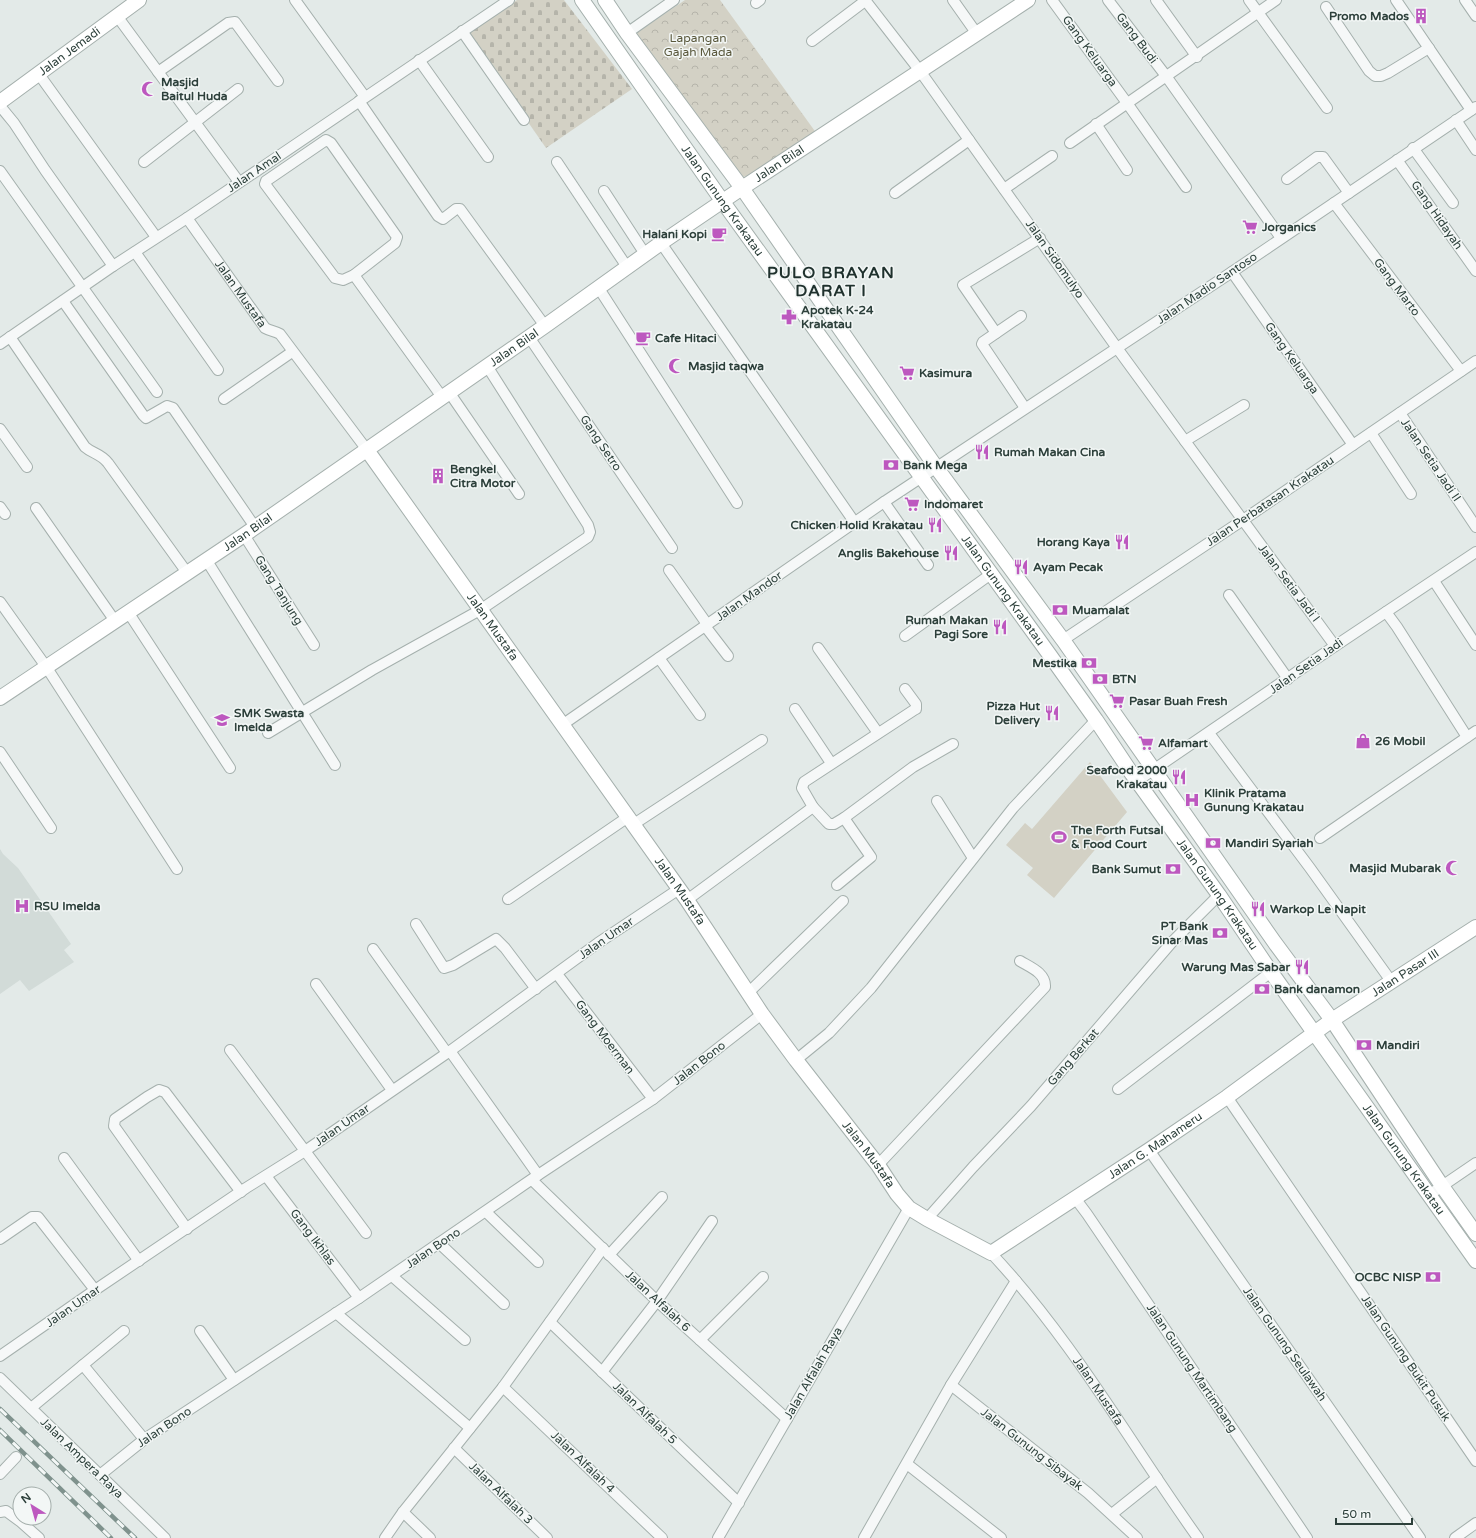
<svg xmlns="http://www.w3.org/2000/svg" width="1476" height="1538" viewBox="0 0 1476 1538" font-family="'Varela Round',sans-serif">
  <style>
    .built { fill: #d2dbd8 }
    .green { fill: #d3d1c5 }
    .cemetery { fill: url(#cemetery-stones) }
    .park { fill: url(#park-crowns) }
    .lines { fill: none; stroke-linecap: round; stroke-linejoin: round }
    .street-casing { stroke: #a5b0ad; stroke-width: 12 }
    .secondary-casing { stroke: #a5b0ad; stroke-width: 16 }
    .street { stroke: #f6f8f8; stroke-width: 10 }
    .secondary { stroke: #fff; stroke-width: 14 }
    .rail-casing { stroke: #7f928d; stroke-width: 4.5 }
    .rail { stroke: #f3f7f6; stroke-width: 3; stroke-dasharray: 9; stroke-linecap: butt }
    .labels { text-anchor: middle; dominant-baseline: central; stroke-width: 3; stroke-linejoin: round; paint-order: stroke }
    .poi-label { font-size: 12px; font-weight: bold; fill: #2d403b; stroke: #f3f7f6; text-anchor: start }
    .park-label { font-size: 12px; fill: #5a583c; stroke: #f3f7f6 }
    .street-label { font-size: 12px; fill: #2d403b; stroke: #f3f7f6 }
    .district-label { font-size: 16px; font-weight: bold; letter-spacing: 1px; fill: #1f312d; stroke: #f3f7f6 }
  </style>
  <defs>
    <pattern id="cemetery-stones" width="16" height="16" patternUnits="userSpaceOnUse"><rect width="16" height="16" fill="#d3d1c5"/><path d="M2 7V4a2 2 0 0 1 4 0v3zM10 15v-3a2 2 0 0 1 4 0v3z" fill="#b5b4aa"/></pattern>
    <pattern id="park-crowns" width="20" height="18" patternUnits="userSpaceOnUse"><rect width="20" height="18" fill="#d3d1c5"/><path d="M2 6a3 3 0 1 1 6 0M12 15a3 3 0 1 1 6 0" fill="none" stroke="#b5b4aa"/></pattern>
  </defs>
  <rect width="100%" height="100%" fill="#e3eae8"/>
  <polygon class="built" points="0,849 3,854 18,868 71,944 64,950 74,962 29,991 20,980 0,994"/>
  <polygon class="green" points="1090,762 1127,812 1054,898 1027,875 1033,868 1006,845 1025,823 1032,829"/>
  <polygon class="cemetery" points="517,0 564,0 632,89 546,148 467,34"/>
  <polygon class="park" points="685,0 720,0 817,134 755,174 743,177 735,171 635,34"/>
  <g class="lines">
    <g class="street-casing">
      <g id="street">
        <polyline points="295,0 365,97"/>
        <polyline points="865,0 920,71 1117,348 1335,646"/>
        <polyline points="953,0 977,34"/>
        <polyline points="1052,0 1127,103 1186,187"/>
        <polyline points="1108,0 1166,76 1281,238"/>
        <polyline points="1156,0 1197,57"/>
        <polyline points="1249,0 1327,108"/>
        <polyline points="1396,0 1471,110"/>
        <polyline points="1465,0 1476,16"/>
        <polyline points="756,3 760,0"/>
        <polyline points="1326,7 1369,71 1375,76 1381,76 1388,73 1429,48"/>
        <polyline points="117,16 239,182"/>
        <polyline points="462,31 524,120"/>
        <polyline points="627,33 674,0"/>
        <polyline points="812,41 865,1"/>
        <polyline points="419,60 488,157"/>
        <polyline points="158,72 228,23 235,22 278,81"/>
        <polyline points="38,73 156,237"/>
        <polyline points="359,101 438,216 443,219 456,209 460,209 545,326"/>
        <polyline points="0,106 14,123 45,170 113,266"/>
        <polyline points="1456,120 1476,150"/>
        <polyline points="1096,124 1127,170"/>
        <polygon points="326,140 331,143 397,237 395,243 354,275 343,280 335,278 265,184 266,181"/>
        <polyline points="1070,143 1276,0"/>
        <polyline points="1413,148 1453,203"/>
        <polyline points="1397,160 1476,271"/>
        <polyline points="144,162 238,89"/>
        <polyline points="557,162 627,267"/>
        <polyline points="0,171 157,392"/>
        <polyline points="1287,179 1317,157 1323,157 1349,193"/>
        <polyline points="1004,189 1052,156"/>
        <polyline points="604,191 645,254"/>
        <polyline points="895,193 969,140"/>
        <polyline points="1334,203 1461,371"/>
        <path id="s1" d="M187,218L265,328C270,331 275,331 280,334L367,450"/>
        <polyline points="661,243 855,523"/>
        <polyline points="135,252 218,370"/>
        <polyline points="1232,272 1353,445"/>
        <polyline points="354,275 442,397"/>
        <polyline points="598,287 737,503"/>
        <polyline points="63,301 143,415 146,418 167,406 173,408 255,527"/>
        <polyline points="1021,316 983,342 982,344 1025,408"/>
        <polyline points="996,333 963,285 1040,238"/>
        <path d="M10,337L85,447C93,454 100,453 108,463L188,574"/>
        <polyline points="529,337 672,548"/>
        <polyline points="0,344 113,266 187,218 509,0"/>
        <polyline points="449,392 519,494"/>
        <polyline points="224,399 292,352"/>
        <polyline points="1400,413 1476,527"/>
        <polyline points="0,429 27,467"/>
        <polyline points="1371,433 1411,494"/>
        <polyline points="1185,441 1244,405"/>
        <polyline points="884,502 928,565"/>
        <polyline points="0,507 5,514"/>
        <polyline points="36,508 115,621"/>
        <polyline points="244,535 314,645"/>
        <polyline points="207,561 335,765"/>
        <polyline points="669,570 707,624"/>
        <polyline points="1434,581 1476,645"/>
        <polyline points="1229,595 1288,679"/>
        <polyline points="0,602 47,668 177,869"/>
        <polyline points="128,612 230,768"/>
        <polyline points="1386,612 1397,627 1467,737"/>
        <polyline points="705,626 728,656"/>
        <polyline points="905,636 991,574"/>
        <polyline points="1063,640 1243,520 1476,361"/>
        <polyline points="818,648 878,733"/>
        <polyline points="659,658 700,715"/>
        <polyline points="795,709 831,763"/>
        <polyline points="562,725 884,502 1226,276 1476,107"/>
        <polyline points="268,733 372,670 480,610 588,537 590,532 588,525 487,366"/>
        <polyline points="1209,733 1310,868 1391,981"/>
        <polyline points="0,752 51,828"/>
        <polyline points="1137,781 1335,646 1476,552"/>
        <polyline points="937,801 973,858"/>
        <polyline points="813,807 802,788 804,782 914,710 916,709 916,704 905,689"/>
        <polyline points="634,824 762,740"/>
        <polyline points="1320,838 1476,731"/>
        <polyline points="837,885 871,857 844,818"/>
        <polyline points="508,899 628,817"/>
        <polyline points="687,900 813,807 827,822 829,824 834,824 844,818 913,767 953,744"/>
        <polyline points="416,924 444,968 453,965 496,939 505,948 536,989"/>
        <polyline points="373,949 447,1053"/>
        <polyline points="557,974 653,1099"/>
        <polyline points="316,984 392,1090"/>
        <polyline points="748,993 843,901"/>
        <polyline points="230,1050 366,1233"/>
        <polyline points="450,1051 538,1175"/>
        <polyline points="796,1060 829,1033 871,988 1013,808 1096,720"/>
        <polyline points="1118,1089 1271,972"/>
        <polyline points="1227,1097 1476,1461"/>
        <polyline points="1149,1150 1420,1538"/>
        <polyline points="64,1158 139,1261"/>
        <path d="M878,1165L1045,987C1046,973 1030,967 1020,961"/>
        <polyline points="266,1176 359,1298"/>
        <polyline points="532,1180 657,1301 787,1419"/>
        <polyline points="1429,1195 1476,1163"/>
        <polyline points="1075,1198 1087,1214 1307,1538"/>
        <polyline points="486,1212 538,1262"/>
        <polyline points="927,1219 973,1167 1031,1106 1172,942 1219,895"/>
        <polyline points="187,1229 114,1126 115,1119 147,1097 159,1090 165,1092 241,1192"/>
        <polyline points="0,1239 32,1217 38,1217 95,1290"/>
        <polyline points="439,1243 504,1304"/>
        <path id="s2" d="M991,1253C1072,1339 1130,1443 1198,1538"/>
        <polyline points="609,1255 662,1197"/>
        <polyline points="392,1276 465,1340"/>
        <polyline points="336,1313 470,1428"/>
        <polyline points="550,1322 739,1503"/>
        <polyline points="200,1331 234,1380"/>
        <polyline points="700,1340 763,1277"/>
        <polyline points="0,1356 95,1290 246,1188 305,1151 450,1051 598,943 679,889"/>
        <polyline points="83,1365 144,1439"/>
        <polyline points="602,1372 657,1301 712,1221"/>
        <polyline points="0,1378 165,1538"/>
        <polyline points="951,1385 1088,1493 1137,1538"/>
        <polyline points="503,1387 662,1538"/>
        <polyline points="31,1408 124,1331"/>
        <polyline points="454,1448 547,1538"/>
        <polyline points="907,1464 1001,1538"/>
        <polyline points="0,1474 16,1457"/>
        <polyline points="100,1475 146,1438 359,1298 538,1175 653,1099 762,1014"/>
        <polyline points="0,1512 6,1511 21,1522 39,1538"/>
        <polyline points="403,1512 430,1538"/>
        <polyline points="1112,1514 1157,1478"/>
        <polyline points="385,1538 403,1512 503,1387 603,1248"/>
        <polyline points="718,1538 909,1208"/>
        <polyline points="864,1538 951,1385 1016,1281"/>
        <polyline points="1455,1538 1476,1523"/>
      </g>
    </g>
    <g class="secondary-casing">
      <g id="secondary">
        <path id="s3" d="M582,0L723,202L1049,654L1096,720L1132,774L1219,895L1271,972L1476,1261"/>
        <polyline points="605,0 627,33 742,188 936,467 1063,640 1275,943 1332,1020 1442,1186 1476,1234"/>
        <path id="s4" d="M0,102L139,0"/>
        <path id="s5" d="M367,450L687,900L762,1014L796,1060L878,1165L897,1194L909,1208L927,1219L991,1253L1149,1150L1227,1097L1332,1020L1476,927"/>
        <path id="s6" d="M0,698L244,535L545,326L661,243L742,188L1028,0"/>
      </g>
    </g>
    <use href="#street" class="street"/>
    <use href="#secondary" class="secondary"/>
    <g class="rail-casing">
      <g id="rail">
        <polyline points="0,1409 135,1538"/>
        <polyline points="0,1430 111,1538"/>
      </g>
    </g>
    <use href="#rail" class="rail"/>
  </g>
  <defs>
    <g id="building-bare" transform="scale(1.2)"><path d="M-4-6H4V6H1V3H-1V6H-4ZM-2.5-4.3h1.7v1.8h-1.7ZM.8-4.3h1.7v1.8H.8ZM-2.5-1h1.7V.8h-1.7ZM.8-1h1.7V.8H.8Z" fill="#bd58bf" stroke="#f3f7f6" stroke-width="2.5" paint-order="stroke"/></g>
    <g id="mosque-bare" transform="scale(1.2)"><path d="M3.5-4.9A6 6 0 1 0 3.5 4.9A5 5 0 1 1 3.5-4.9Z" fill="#bd58bf" stroke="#f3f7f6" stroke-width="2.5" paint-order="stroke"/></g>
    <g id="supermarket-bare" transform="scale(1.2)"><path d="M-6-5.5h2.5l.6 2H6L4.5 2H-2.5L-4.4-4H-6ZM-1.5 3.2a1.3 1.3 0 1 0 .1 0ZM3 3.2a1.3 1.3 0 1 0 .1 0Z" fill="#bd58bf" stroke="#f3f7f6" stroke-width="2.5" paint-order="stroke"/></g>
    <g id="cafe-bare" transform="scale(1.2)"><path d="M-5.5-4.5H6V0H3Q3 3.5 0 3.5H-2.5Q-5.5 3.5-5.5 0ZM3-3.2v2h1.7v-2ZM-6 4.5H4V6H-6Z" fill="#bd58bf" stroke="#f3f7f6" stroke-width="2.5" paint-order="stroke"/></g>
    <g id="pharmacy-bare" transform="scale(1.2)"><path d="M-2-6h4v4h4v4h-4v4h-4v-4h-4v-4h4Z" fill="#bd58bf" stroke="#f3f7f6" stroke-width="2.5" paint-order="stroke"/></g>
    <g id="restaurant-bare" transform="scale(1.2)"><path d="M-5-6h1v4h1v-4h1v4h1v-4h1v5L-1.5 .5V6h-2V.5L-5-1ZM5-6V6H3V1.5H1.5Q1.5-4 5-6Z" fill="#bd58bf" stroke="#f3f7f6" stroke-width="2.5" paint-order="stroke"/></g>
    <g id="bank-bare" transform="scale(1.2)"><path d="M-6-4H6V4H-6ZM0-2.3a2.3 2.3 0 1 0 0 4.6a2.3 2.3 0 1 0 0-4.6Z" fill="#bd58bf" stroke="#f3f7f6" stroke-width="2.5" paint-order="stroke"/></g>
    <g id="school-bare" transform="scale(1.2)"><path d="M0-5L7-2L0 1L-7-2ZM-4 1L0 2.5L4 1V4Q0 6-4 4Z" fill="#bd58bf" stroke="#f3f7f6" stroke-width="2.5" paint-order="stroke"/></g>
    <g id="shop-bare" transform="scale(1.2)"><path d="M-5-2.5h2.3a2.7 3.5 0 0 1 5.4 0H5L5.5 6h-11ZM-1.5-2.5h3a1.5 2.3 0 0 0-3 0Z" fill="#bd58bf" stroke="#f3f7f6" stroke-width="2.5" paint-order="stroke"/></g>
    <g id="hospital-bare" transform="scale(1.2)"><path d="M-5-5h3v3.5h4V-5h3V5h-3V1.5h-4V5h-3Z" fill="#bd58bf" stroke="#f3f7f6" stroke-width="2.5" paint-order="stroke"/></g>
    <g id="stadium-bare" transform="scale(1.2)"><path d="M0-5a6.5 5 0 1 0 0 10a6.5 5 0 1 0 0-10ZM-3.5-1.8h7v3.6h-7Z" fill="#bd58bf" stroke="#f3f7f6" stroke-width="2.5" paint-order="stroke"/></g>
  </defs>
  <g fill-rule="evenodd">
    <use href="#building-bare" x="1421" y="16"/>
    <use href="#mosque-bare" x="149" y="89"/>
    <use href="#supermarket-bare" x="1250" y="227"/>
    <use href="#cafe-bare" x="719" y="234"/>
    <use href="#pharmacy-bare" x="789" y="317"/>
    <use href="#cafe-bare" x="643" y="338"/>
    <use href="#mosque-bare" x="676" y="366"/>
    <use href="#supermarket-bare" x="907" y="373"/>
    <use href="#restaurant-bare" x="982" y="452"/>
    <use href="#bank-bare" x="891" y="465"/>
    <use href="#building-bare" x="438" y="476"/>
    <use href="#supermarket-bare" x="912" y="504"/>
    <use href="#restaurant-bare" x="935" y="525"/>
    <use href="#restaurant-bare" x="1122" y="542"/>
    <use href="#restaurant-bare" x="951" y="553"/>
    <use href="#restaurant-bare" x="1021" y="567"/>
    <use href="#bank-bare" x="1060" y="610"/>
    <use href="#restaurant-bare" x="1000" y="627"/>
    <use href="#bank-bare" x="1089" y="663"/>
    <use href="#bank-bare" x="1100" y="679"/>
    <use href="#supermarket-bare" x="1117" y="701"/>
    <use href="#restaurant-bare" x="1052" y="713"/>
    <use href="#school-bare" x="222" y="720"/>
    <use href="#shop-bare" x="1363" y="741"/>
    <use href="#supermarket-bare" x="1146" y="743"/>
    <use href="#restaurant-bare" x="1179" y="777"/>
    <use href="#hospital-bare" x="1192" y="800"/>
    <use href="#stadium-bare" x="1059" y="837"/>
    <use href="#bank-bare" x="1213" y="843"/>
    <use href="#mosque-bare" x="1453" y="868"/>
    <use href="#bank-bare" x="1173" y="869"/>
    <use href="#hospital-bare" x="22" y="906"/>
    <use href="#restaurant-bare" x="1258" y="909"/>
    <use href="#bank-bare" x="1220" y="933"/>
    <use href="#restaurant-bare" x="1302" y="967"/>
    <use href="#bank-bare" x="1262" y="989"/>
    <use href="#bank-bare" x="1364" y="1045"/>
    <use href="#bank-bare" x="1433" y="1277"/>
  </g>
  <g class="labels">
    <g class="poi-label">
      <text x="1409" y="16" text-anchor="end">Promo Mados</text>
      <text x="161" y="82">Masjid<tspan x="161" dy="14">Baitul Huda</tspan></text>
      <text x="1262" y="227">Jorganics</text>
      <text x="707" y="234" text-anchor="end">Halani Kopi</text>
      <text x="801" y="310">Apotek K-24<tspan x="801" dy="14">Krakatau</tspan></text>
      <text x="655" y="338">Cafe Hitaci</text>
      <text x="688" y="366">Masjid taqwa</text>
      <text x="919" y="373">Kasimura</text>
      <text x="994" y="452">Rumah Makan Cina</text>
      <text x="903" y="465">Bank Mega</text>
      <text x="450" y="469">Bengkel<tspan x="450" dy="14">Citra Motor</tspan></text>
      <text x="924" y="504">Indomaret</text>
      <text x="923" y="525" text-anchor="end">Chicken Holid Krakatau</text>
      <text x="1110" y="542" text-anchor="end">Horang Kaya</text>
      <text x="939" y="553" text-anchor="end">Anglis Bakehouse</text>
      <text x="1033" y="567">Ayam Pecak</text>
      <text x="1072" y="610">Muamalat</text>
      <text x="988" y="620" text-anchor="end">Rumah Makan<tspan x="988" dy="14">Pagi Sore</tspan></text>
      <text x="1077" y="663" text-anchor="end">Mestika</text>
      <text x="1112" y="679">BTN</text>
      <text x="1129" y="701">Pasar Buah Fresh</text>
      <text x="1040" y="706" text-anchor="end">Pizza Hut<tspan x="1040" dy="14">Delivery</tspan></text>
      <text x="234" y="713">SMK Swasta<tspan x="234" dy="14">Imelda</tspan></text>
      <text x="1375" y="741">26 Mobil</text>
      <text x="1158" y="743">Alfamart</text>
      <text x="1167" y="770" text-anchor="end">Seafood 2000<tspan x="1167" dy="14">Krakatau</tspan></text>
      <text x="1204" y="793">Klinik Pratama<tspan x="1204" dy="14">Gunung Krakatau</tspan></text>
      <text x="1071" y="830">The Forth Futsal<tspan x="1071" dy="14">&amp; Food Court</tspan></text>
      <text x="1225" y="843">Mandiri Syariah</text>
      <text x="1441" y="868" text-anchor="end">Masjid Mubarak</text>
      <text x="1161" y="869" text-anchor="end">Bank Sumut</text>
      <text x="34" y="906">RSU Imelda</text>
      <text x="1270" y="909">Warkop Le Napit</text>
      <text x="1208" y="926" text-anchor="end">PT Bank<tspan x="1208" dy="14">Sinar Mas</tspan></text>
      <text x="1290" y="967" text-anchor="end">Warung Mas Sabar</text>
      <text x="1274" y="989">Bank danamon</text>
      <text x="1376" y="1045">Mandiri</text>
      <text x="1421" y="1277" text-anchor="end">OCBC NISP</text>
    </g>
    <g class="park-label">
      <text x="698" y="38">Lapangan<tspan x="698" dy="14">Gajah Mada</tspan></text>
    </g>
    <g class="street-label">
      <text transform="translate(1137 38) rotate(53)">Gang Budi</text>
      <text stroke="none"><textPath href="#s4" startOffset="86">Jalan Jemadi</textPath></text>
      <text transform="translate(1090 51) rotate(54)">Gang Keluarga</text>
      <text stroke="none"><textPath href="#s6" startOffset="945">Jalan Bilal</textPath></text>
      <text transform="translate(254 172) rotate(-34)">Jalan Amal</text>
      <text stroke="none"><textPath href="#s3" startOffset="245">Jalan Gunung Krakatau</textPath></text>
      <text transform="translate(1437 215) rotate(55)">Gang Hidayah</text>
      <text transform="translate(1055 259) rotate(55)">Jalan Sidomulyo</text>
      <text transform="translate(1397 287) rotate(53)">Gang Marto</text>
      <text transform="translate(1207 288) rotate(-34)">Jalan Madio Santoso</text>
      <text stroke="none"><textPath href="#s1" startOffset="93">Jalan Mustafa</textPath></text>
      <text stroke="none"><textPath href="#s6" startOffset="622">Jalan Bilal</textPath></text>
      <text transform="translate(1292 358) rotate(55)">Gang Keluarga</text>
      <text transform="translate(601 443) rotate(56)">Gang Setro</text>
      <text transform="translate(1431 460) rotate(56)">Jalan Setia Jadi II</text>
      <text transform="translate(1270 501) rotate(-34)">Jalan Perbatasan Krakatau</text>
      <text stroke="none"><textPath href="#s6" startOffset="298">Jalan Bilal</textPath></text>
      <text transform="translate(1289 583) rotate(53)">Jalan Setia Jadi I</text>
      <text transform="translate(279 590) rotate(58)">Gang Tanjung</text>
      <text stroke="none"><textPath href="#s3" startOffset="725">Jalan Gunung Krakatau</textPath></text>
      <text transform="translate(749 596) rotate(-35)">Jalan Mandor</text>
      <text stroke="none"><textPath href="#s5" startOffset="217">Jalan Mustafa</textPath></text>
      <text transform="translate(1306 666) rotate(-35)">Jalan Setia Jadi</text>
      <text stroke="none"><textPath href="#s5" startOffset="541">Jalan Mustafa</textPath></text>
      <text stroke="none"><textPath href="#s3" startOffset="1097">Jalan Gunung Krakatau</textPath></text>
      <text transform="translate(606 938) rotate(-35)">Jalan Umar</text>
      <text stroke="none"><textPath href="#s5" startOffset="1526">Jalan Pasar III</textPath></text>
      <text transform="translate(605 1037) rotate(53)">Gang Moerman</text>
      <text transform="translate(1073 1057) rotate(-49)">Gang Berkat</text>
      <text transform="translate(699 1063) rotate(-38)">Jalan Bono</text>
      <text transform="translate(342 1125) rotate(-35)">Jalan Umar</text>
      <text stroke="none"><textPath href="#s5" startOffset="1222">Jalan G. Mahameru</textPath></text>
      <text stroke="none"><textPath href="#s5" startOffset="865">Jalan Mustafa</textPath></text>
      <text stroke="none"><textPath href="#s3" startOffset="1421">Jalan Gunung Krakatau</textPath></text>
      <text transform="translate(313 1237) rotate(53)">Gang Ikhlas</text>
      <text transform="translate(433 1248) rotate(-34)">Jalan Bono</text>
      <text transform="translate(658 1301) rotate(43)">Jalan Alfalah 6</text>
      <text transform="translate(73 1306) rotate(-35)">Jalan Umar</text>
      <text transform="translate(1285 1344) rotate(55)">Jalan Gunung Seulawah</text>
      <text transform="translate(1406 1358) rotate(56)">Jalan Gunung Bukit Pusuk</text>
      <text transform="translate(1192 1368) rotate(56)">Jalan Gunung Martimbang</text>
      <text transform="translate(813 1373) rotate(-60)">Jalan Alfalah Raya</text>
      <text stroke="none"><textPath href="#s2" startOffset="175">Jalan Mustafa</textPath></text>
      <text transform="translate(645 1413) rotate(44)">Jalan Alfalah 5</text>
      <text transform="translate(164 1427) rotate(-34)">Jalan Bono</text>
      <text transform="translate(1032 1449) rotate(38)">Jalan Gunung Sibayak</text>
      <text transform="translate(82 1458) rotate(44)">Jalan Ampera Raya</text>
      <text transform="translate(583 1462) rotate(44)">Jalan Alfalah 4</text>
      <text transform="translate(501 1493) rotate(44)">Jalan Alfalah 3</text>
    </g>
    <g class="district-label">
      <text x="831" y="273">PULO BRAYAN<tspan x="831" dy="18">DARAT I</tspan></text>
    </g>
  </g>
  <g transform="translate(32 1506) rotate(323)"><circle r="19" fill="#f3f7f6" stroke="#a4aeab"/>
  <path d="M0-3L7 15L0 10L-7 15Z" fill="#bd58bf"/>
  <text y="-6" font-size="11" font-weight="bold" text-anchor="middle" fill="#2d403b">N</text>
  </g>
  <path d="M1336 1518v6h76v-6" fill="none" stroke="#2d403b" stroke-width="2"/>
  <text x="1342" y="1518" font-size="12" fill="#2d403b" stroke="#f3f7f6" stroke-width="3" paint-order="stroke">50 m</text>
</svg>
